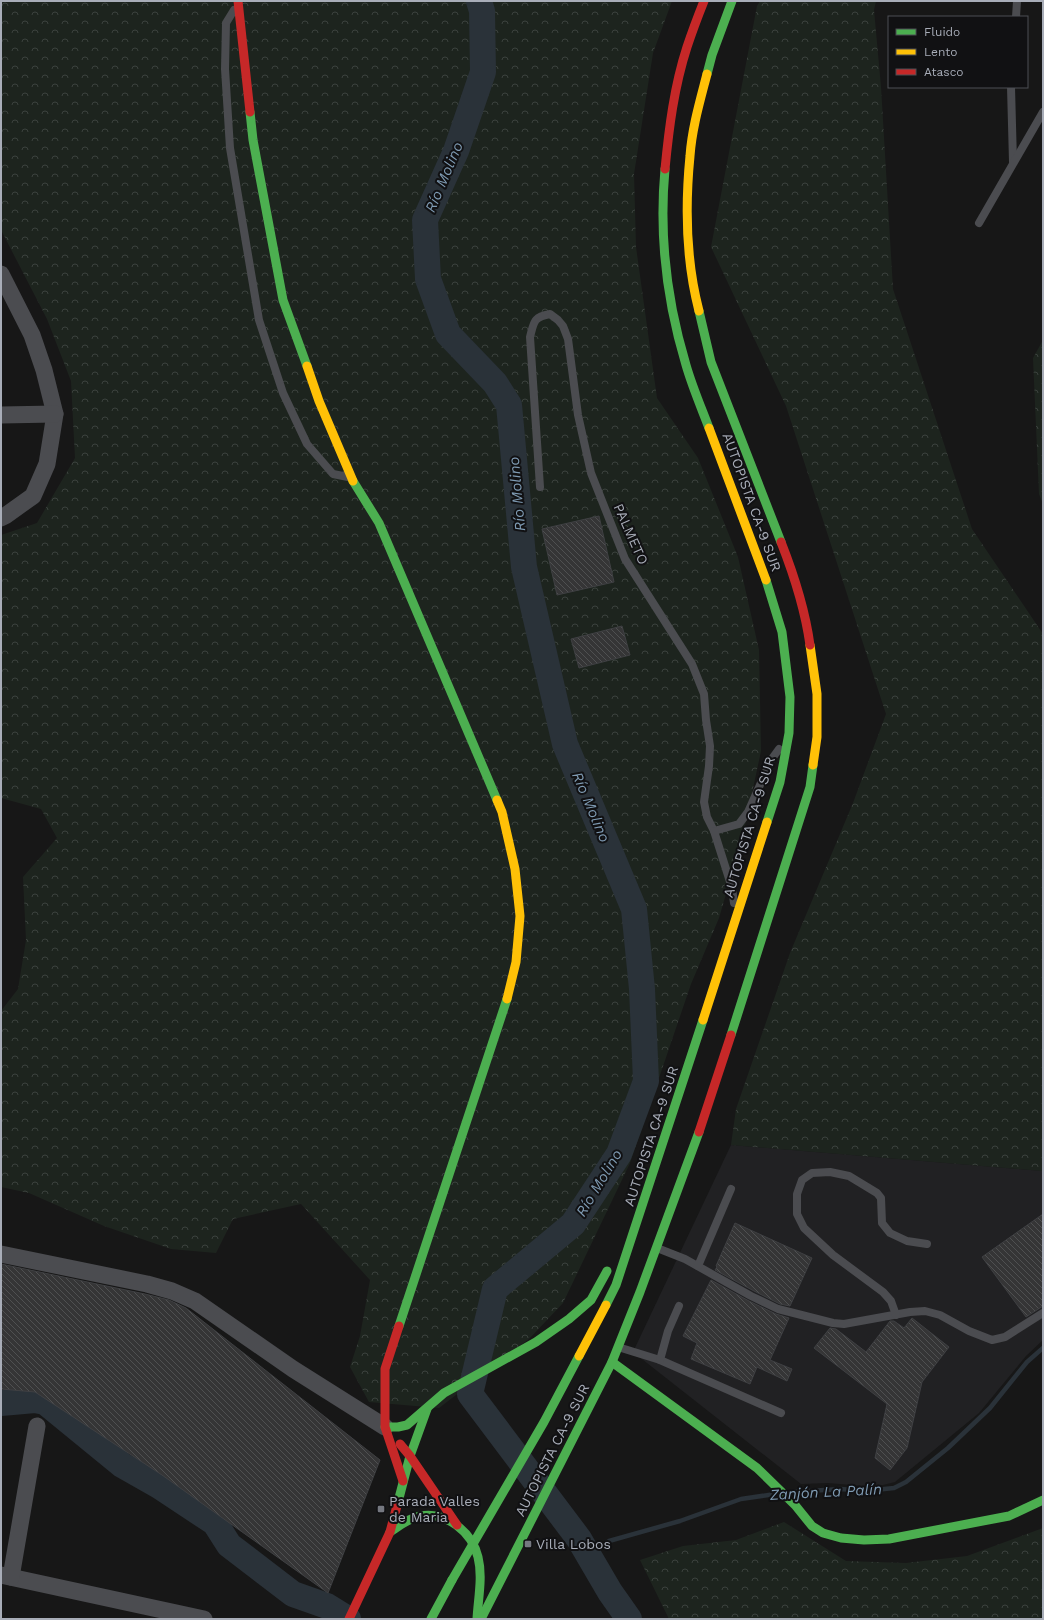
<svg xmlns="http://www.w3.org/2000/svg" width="1044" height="1620" viewBox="0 0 1044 1620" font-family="'Work Sans',sans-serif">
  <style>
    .built { fill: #212123 }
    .forest { fill: url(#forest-crowns) }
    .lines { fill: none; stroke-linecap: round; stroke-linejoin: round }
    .stream { stroke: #2a3239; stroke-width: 4.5 }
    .river { stroke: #2a3239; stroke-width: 26 }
    .building { fill: url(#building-back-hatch); stroke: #3f4043 }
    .lane { stroke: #4b4c50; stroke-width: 8 }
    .street { stroke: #4b4c50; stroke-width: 17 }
    .fast { stroke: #4caf50; stroke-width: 9 }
    .slow { stroke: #ffc107; stroke-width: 9 }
    .jam { stroke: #c62828; stroke-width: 9 }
    .fast-bridge { stroke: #4caf50; stroke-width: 9 }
    .slow-bridge { stroke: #ffc107; stroke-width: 9 }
    .poi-dot { fill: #757880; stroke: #111113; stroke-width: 1.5 }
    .labels { text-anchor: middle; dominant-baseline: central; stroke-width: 4; stroke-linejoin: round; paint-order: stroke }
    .street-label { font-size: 14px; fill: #a8adb8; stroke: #111113 }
    .poi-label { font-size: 14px; fill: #a8adb8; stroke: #111113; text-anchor: start }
    .water-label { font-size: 15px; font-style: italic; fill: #7f9bb3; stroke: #111113 }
  </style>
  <defs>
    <pattern id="forest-crowns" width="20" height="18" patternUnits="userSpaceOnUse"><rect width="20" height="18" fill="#1d241e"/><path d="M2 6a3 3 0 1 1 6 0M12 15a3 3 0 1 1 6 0" fill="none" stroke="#3b413d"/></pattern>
    <pattern id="building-back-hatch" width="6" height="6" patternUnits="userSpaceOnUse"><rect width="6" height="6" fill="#353536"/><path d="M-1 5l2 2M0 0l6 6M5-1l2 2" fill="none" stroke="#4f5051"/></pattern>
  </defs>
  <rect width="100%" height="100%" fill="#171717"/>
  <polygon class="built" points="731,1145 1043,1171 1043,1340 1026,1356 979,1413 895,1482 875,1487 828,1483 801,1484 633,1352"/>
  <g class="forest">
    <polygon points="1,1 672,1 653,53 634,174 636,247 657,398 698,458 738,557 759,650 761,751 743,835 719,918 691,984 630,1163 563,1303 529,1339 439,1408 369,1402 350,1367 360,1336 370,1280 301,1204 233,1219 216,1253 171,1249 104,1226 29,1193 1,1187 1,1011 18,989 26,940 23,877 57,838 41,809 1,798 1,535 37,523 75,458 71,381 47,319 1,230"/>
    <polygon points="760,1 876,1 874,10 881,87 893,289 972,529 1043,634 1043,1171 731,1145 736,1109 790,953 853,803 886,714 786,406 711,247 757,6"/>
    <polygon points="1043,340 1043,504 1039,494 1033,358"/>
    <polygon points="784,1522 846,1561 906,1563 967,1556 1043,1528 1043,1619 669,1619 640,1560 683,1546 736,1540"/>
  </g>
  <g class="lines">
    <g class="stream">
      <polyline points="792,1492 841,1489 865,1491 894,1488 906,1482 948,1448 990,1408 1027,1362 1043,1348"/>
      <polyline points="589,1557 609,1541 680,1521 741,1499 775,1494"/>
    </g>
    <g class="river">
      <polyline points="479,1 482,11 483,72 456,151 425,220 428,279 448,334 495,383 509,405 524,567 565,744 634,909 642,989 646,1081 619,1154 573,1224 495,1289 470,1394 579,1539 610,1592 629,1619"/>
      <polyline points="1,1403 35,1400 45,1402 122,1465 159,1486 215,1523 229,1545 293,1594 327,1606 348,1619"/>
    </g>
  </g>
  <g class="building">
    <polygon points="599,516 614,582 557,595 542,529"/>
    <polygon points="622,626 630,655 579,668 571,639"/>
    <polygon points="1043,1214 1043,1306 1026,1317 982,1257"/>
    <polygon points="735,1223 812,1258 790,1306 780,1304 754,1291 715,1270 717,1267 716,1266"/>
    <polygon points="1,1264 145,1294 169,1300 186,1308 380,1460 328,1593 162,1475 35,1392 1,1389"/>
    <polygon points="711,1280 749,1301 776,1314 789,1318 770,1360 792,1369 787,1381 757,1367 750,1384 691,1359 697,1343 683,1336"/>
    <polygon points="912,1318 949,1347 922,1382 907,1448 890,1470 875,1458 887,1404 814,1348 830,1328 836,1329 866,1352 890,1321 894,1321 904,1328"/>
  </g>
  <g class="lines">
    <g class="lane">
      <polyline points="234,10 226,23 225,69 230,148 259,320 283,393 307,444 333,474 348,477"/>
      <polyline points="1016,17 1017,1"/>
      <polyline points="1011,87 1013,162"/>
      <polyline points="979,223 1043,112"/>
      <path d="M540,487L530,337C534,322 533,317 550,314L558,320L563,326L568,339L578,415L591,473L625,559L692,664L704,694L706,720L710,746L709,766L704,802L707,817L714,831L739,824L748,812L771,760L779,749"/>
      <polyline points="714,831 732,888 734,903"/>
      <polyline points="657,1248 685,1259 751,1296 778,1309 833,1323 844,1324 910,1312 925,1311 940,1315 969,1331 992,1340 1005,1337 1043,1313"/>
      <polyline points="698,1266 731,1189"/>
      <polyline points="896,1315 891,1301 883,1292 833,1255 804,1228 797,1214 797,1194 802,1180 812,1173 830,1172 849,1176 877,1193 881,1198 882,1223 890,1233 907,1241 927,1244"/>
      <polyline points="618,1347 660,1360 781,1413"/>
      <polyline points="660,1360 668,1331 679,1306"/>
    </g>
    <g class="street">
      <polyline points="1,274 32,335 44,370 55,414 47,464 33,496 5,516 1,518"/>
      <polyline points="1,415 55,414"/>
      <polyline points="1,1254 147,1284 172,1291 195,1301 293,1369 385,1427"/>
      <polyline points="1,1575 204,1619"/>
      <polyline points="11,1577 37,1426"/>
    </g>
    <g class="fast">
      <polyline points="707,74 712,55 732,1"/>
      <polyline points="250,112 253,140 283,300 307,366"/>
      <path d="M665,169C659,234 667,302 686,365C692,386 701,407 709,428"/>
      <polyline points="699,311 711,362 781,542"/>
      <polyline points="353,481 379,523 497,800"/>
      <polyline points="766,580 782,632 790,697 789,733 780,782 767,822"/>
      <polyline points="731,1035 810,787 813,765"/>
      <polyline points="606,1305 616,1285 703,1020"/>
      <polyline points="399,1326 507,999"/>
      <polyline points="612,1362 757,1468 795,1505 812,1526 823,1533 841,1538 864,1540 889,1539 1009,1516 1043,1500"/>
      <polyline points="385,1427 398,1427 407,1425 444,1393 536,1342 569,1319 591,1300 607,1271"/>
      <polyline points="398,1502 410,1456 427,1409"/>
      <path d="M390,1532C399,1526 409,1518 420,1516C446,1511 472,1532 478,1557C483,1577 478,1599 477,1619"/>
      <polyline points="431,1619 452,1580"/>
      <polyline points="481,1619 612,1362 640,1292 699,1132"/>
    </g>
    <g class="slow">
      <path d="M699,311C686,261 685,207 690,156C692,128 700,101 707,74"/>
      <polyline points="307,366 319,401 353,481"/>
      <polyline points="709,428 766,580"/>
      <polyline points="810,645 817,694 817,737 813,765"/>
      <polyline points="497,800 502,812 515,869 520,916 516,962 507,999"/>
      <polyline points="703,1020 767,822"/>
    </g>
    <g class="jam">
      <polyline points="238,1 250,112"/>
      <path d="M665,169C669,128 674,87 687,47C692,32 698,16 704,1"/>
      <path d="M781,542C794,575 805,609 810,645"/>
      <polyline points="699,1132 731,1035"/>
      <polyline points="399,1326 385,1369 385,1427 403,1481"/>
      <polyline points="400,1444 410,1456 457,1525"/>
      <polyline points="349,1619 390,1532 398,1502"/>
    </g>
    <polyline class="fast-bridge" points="452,1580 544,1422 579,1356"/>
    <polyline class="slow-bridge" points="579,1356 606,1305"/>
  </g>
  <g class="poi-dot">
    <rect x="377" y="1505" width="8" height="8" rx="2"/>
    <rect x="524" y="1540" width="8" height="8" rx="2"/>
  </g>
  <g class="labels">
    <g class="street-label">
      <text transform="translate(752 502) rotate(70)">AUTOPISTA CA-9 SUR</text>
      <text transform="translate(631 534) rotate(66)">PALMETO</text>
      <text transform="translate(749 827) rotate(-73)">AUTOPISTA CA-9 SUR</text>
      <text transform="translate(651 1136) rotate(-72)">AUTOPISTA CA-9 SUR</text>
      <text transform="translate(552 1450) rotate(-63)">AUTOPISTA CA-9 SUR</text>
    </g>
    <g class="poi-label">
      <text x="389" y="1501">Parada Valles<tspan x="389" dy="16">de Maria</tspan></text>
      <text x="536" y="1544">Villa Lobos</text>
    </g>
    <g class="water-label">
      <text transform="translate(444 177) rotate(-67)">Río Molino</text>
      <text transform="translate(517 494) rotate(-95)">Río Molino</text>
      <text transform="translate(591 807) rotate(67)">Río Molino</text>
      <text transform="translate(599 1183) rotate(-59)">Río Molino</text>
      <text transform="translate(826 1492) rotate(-3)">Zanjón La Palín</text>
    </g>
  </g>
  <rect width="1044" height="1620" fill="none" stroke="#a8adb8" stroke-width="4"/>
  <rect x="888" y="16" width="140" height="72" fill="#111113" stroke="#4d4f55"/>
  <rect x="896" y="29" width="20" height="6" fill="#4caf50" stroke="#4d4f55"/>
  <text x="924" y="36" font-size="12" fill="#a8adb8">Fluido</text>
  <rect x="896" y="49" width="20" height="6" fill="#ffc107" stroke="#4d4f55"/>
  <text x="924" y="56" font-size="12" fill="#a8adb8">Lento</text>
  <rect x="896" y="69" width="20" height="6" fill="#c62828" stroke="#4d4f55"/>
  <text x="924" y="76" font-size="12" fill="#a8adb8">Atasco</text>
</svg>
